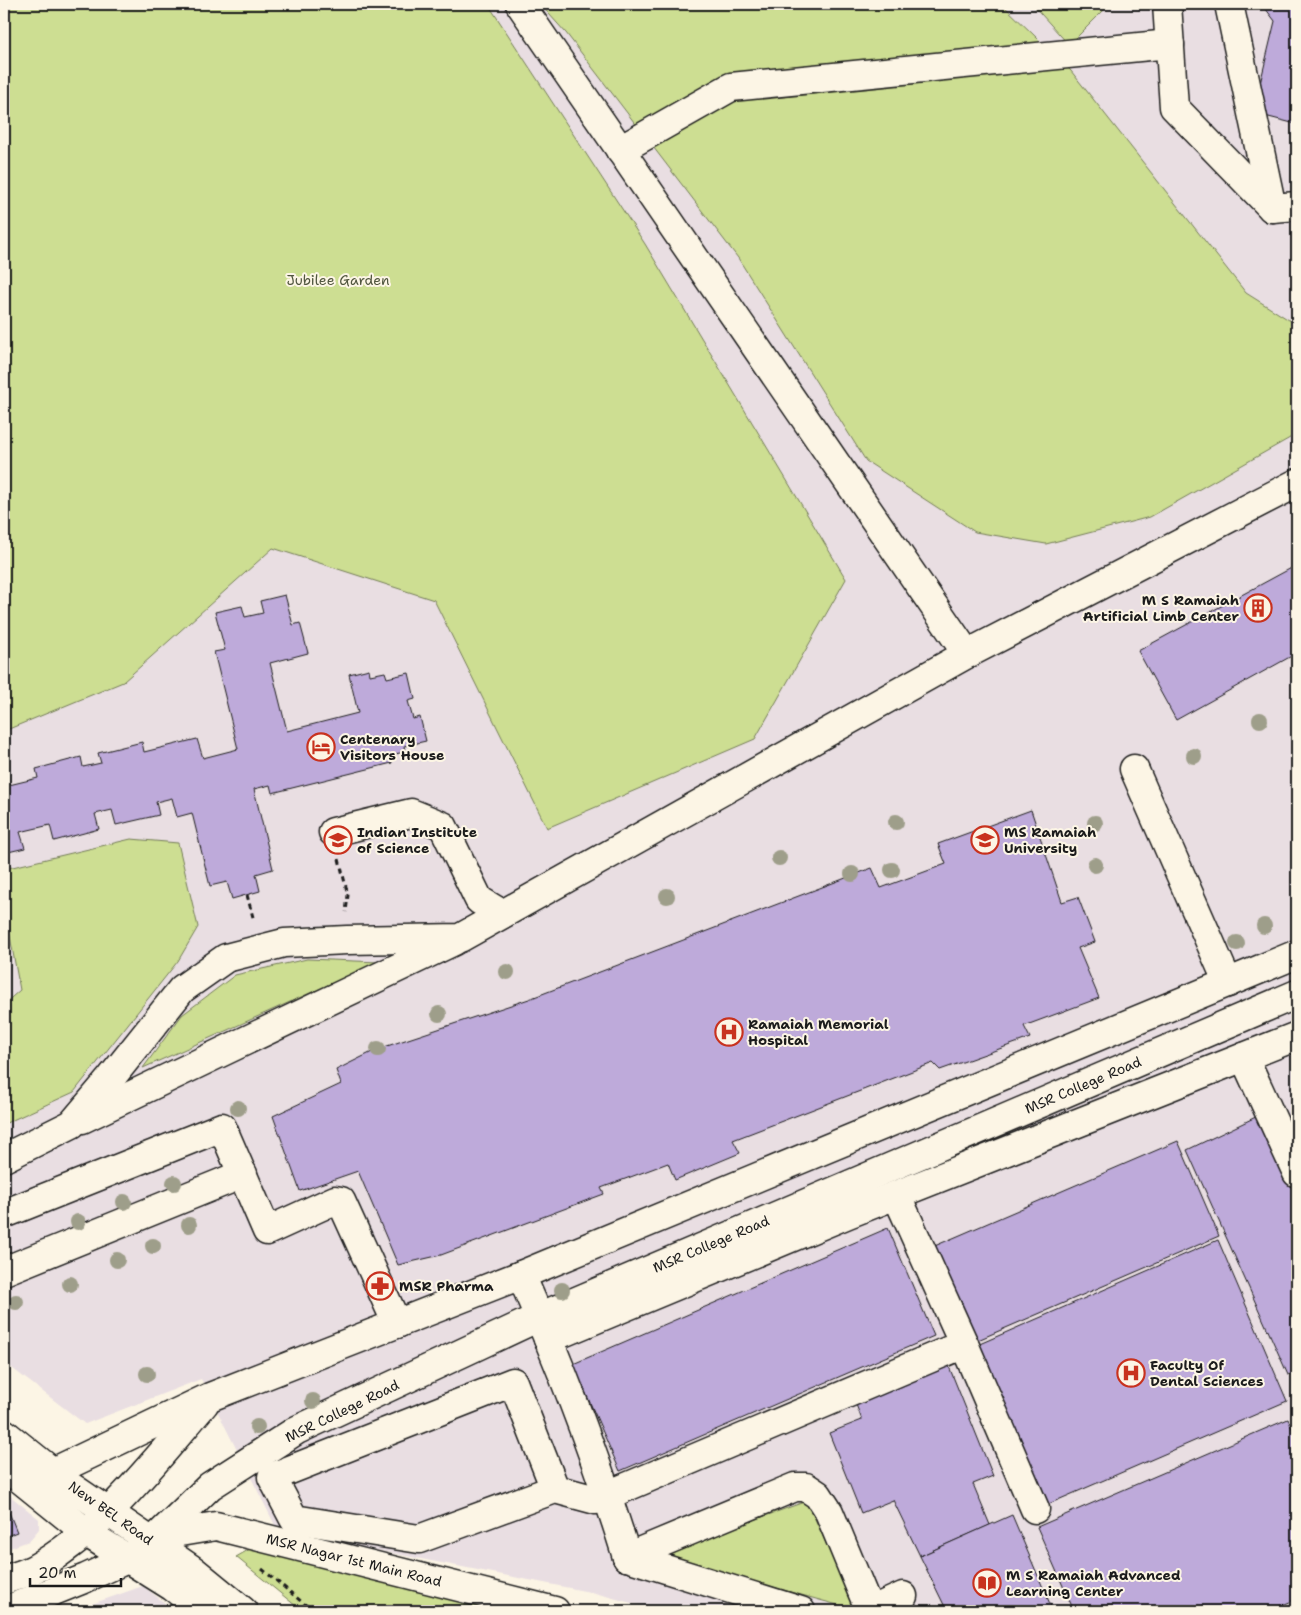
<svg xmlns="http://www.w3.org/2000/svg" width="1301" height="1615" viewBox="0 0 1301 1615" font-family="'Shantell Sans',sans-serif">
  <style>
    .built { fill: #e9dee2 }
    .green { fill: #cdde92; stroke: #747d57 }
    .building { fill: #beaada; stroke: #1c1c1c }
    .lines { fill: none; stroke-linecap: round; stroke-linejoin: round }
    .minor-casing { stroke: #1c1c1c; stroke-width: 31 }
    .major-casing { stroke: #1c1c1c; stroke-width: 31 }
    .path { stroke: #1c1c1c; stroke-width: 3; stroke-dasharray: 5 4; stroke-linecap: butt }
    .minor { stroke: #fcf5e5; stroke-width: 28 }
    .major { stroke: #fcf5e5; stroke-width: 28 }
    .tree { fill: #9e9e8a }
    .labels { text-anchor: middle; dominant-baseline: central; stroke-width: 4; stroke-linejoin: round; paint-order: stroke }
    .park-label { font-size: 14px; fill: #51563f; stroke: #fcf5e5 }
    .poi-label { font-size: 14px; font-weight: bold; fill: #1c1c1c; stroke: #fcf5e5; text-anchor: start }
    .street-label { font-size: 14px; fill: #1c1c1c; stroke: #fcf5e5 }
  </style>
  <rect width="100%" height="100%" fill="#fcf5e5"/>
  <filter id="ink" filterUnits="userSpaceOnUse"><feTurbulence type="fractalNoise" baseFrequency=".02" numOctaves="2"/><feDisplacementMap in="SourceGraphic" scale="10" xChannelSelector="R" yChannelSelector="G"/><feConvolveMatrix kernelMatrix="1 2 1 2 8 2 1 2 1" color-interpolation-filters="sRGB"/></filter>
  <g filter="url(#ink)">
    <g class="built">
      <polygon points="4,4 1297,4 1297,1611 660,1611 595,1593 278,1531 201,1379 85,1424 4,1362"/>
      <polygon points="4,1491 39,1519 39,1529 29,1541 4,1550"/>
      <polygon points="143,1586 175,1611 72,1611"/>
    </g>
    <g class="green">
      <polygon points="4,4 488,4 645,244 846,579 755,739 547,828 434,600 273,548 123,682 4,731"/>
      <polygon points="540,4 1002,4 1071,71 1246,293 1289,320 1297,320 1297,434 1150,517 1046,544 975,532 866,461 738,258 566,33"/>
      <polygon points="1032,4 1110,4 1069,45"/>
      <polygon points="131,839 178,843 198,927 178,961 74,1092 4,1124 4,1004 20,990 4,904 4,869"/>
      <polygon points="307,959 379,962 143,1068 182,1015 235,975"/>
      <polygon points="807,1501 856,1610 656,1555"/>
      <polygon points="250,1549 264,1549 482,1602 492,1611 302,1611 236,1557"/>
    </g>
    <g class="building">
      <polygon points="1262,4 1297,4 1296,124 1253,113 1275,21"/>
      <polygon points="1297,565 1297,653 1176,720 1138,651"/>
      <polygon points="285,595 293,625 300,623 308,653 270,663 287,731 358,713 349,674 369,669 370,675 385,672 387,678 409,673 415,699 408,701 413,719 420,717 426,741 404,746 405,752 390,755 392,763 272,793 270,785 254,789 273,869 256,874 260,891 232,899 227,882 210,886 192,813 177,817 172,798 156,802 159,815 116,825 112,810 95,814 99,829 54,841 50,825 20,832 25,848 4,853 4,776 7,776 9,785 38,778 36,769 81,757 83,767 101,763 98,753 142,742 144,752 197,739 203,758 238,749 214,652 225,650 215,612 242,606 245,617 263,613 260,601"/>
      <polygon points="1031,810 1062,902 1078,897 1095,942 1078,948 1099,998 1024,1026 1030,1038 940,1070 933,1063 733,1140 740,1153 675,1180 668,1163 601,1188 604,1194 441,1255 398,1265 358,1171 300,1191 273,1116 341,1084 336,1070 378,1049 529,999 872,868 881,888 946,864 938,844"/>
      <polygon points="1262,1114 1297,1193 1297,1372 1288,1375 1187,1150"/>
      <polygon points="1178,1141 1219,1236 971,1343 930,1248"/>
      <polygon points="888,1228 934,1336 620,1471 573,1364"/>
      <polygon points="1218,1240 1287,1401 1044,1506 975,1346"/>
      <polygon points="948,1364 993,1476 973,1484 990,1525 920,1556 893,1500 861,1513 829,1433 862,1420 855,1402"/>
      <polygon points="1288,1419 1297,1440 1297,1599 1268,1611 1074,1611 1037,1527"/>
      <polygon points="4,1500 17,1532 4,1537"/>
      <polygon points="1012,1515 1053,1611 947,1611 920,1556"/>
      <polygon points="143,1606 145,1611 130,1611"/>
    </g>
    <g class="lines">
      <g class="minor-casing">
        <g id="minor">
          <polyline points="1167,4 1174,107 1272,208 1297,206"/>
          <polyline points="1229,4 1272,208"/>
          <polyline points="620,150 731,87 1170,44"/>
          <polyline points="967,654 1297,483"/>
          <polyline points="1134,769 1228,983"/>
          <polyline points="333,832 411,813 443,826 479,900 502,914"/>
          <polyline points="1244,1057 1297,1173"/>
          <polyline points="82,1119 454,941"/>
          <polyline points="4,1158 72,1124 111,1078 182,989 226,958 284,943 347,940 460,938 967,654 520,4"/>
          <polyline points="897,1196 964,1344 1035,1509"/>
          <polyline points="4,1214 222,1127 267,1231 335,1200 341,1201 397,1324"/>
          <polyline points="4,1271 243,1174"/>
          <path d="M521,1275C561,1366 598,1463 627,1557"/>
          <polyline points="548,1339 848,1214 1297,1036"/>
          <polyline points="53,1472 210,1397 521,1275 1297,954"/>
          <polyline points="555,1489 513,1382 272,1477 294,1519 419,1539 555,1489 596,1500 964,1344"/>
          <polyline points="156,1540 180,1532 216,1526 555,1611"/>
          <polyline points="627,1557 795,1487 806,1487 818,1495 829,1512 870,1611"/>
          <polyline points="627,1557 801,1611"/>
          <path d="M4,1580C15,1576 29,1573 39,1566C106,1526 154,1462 204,1404"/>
          <polyline points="4,1611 86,1578 129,1558 152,1542 210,1486 297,1430 539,1317 1297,994"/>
          <polyline points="870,1611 903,1596"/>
        </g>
      </g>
      <g class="major-casing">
        <g id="major">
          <polyline points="4,1433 70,1486 193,1570 243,1611"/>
          <polyline points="4,1466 87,1533 173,1587 203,1611"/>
        </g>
      </g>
      <g class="path">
        <polyline points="339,859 348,895 346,912"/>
        <polyline points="247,895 254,921"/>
        <polyline points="262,1569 313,1611"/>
      </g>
      <use href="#minor" class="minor"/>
      <use href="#major" class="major"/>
    </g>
    <g class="tree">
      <circle cx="1260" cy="720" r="8"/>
      <circle cx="1194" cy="756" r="8"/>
      <circle cx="896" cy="822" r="8"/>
      <circle cx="1095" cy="823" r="8"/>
      <circle cx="779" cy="858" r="8"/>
      <circle cx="1095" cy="865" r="8"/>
      <circle cx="892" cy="870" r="8"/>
      <circle cx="852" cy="874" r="8"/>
      <circle cx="667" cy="896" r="8"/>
      <circle cx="1264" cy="926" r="8"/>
      <circle cx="1237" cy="943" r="8"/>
      <circle cx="507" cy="972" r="8"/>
      <circle cx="439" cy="1014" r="8"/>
      <circle cx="378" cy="1049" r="8"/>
      <circle cx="238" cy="1108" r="8"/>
      <circle cx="174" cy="1183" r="8"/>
      <circle cx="124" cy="1202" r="8"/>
      <circle cx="78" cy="1222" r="8"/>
      <circle cx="189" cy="1225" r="8"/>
      <circle cx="153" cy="1246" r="8"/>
      <circle cx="117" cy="1260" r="8"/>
      <circle cx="70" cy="1284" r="8"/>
      <circle cx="562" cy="1290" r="8"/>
      <circle cx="16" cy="1302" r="8"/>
      <circle cx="147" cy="1374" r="8"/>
      <circle cx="313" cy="1401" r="8"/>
      <circle cx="257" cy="1427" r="8"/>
    </g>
  </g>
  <defs>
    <g id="building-ring" transform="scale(1.4375)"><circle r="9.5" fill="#fcf5e5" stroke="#c8321e" stroke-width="1.5"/><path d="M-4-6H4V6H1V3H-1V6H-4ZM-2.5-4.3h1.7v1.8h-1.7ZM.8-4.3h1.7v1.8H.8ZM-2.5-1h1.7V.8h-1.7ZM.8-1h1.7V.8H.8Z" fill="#c8321e"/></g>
    <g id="hotel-ring" transform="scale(1.4375)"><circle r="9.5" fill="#fcf5e5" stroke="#c8321e" stroke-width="1.5"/><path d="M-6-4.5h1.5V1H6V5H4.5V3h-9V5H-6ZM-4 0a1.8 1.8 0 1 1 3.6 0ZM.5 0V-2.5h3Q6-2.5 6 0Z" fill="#c8321e"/></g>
    <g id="university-ring" transform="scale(1.4375)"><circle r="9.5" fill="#fcf5e5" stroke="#c8321e" stroke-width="1.5"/><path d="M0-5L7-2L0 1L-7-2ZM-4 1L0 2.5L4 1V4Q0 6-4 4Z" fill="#c8321e"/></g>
    <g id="hospital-ring" transform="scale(1.4375)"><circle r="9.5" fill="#fcf5e5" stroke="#c8321e" stroke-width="1.5"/><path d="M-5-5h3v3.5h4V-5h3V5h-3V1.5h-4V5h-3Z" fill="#c8321e"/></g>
    <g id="pharmacy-ring" transform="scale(1.4375)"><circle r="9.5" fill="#fcf5e5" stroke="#c8321e" stroke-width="1.5"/><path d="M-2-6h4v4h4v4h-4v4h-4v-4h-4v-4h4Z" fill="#c8321e"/></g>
    <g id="library-ring" transform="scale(1.4375)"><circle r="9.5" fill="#fcf5e5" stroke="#c8321e" stroke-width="1.5"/><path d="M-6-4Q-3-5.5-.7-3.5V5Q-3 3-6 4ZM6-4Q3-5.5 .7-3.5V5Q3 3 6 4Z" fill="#c8321e"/></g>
  </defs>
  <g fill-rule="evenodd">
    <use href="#building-ring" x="1258" y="608"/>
    <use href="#hotel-ring" x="321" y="747"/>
    <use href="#university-ring" x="338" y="840"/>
    <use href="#university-ring" x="985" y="840"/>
    <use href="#hospital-ring" x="729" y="1032"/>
    <use href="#pharmacy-ring" x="380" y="1286"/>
    <use href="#hospital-ring" x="1131" y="1373"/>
    <use href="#library-ring" x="987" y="1583"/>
  </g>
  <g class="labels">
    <g class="park-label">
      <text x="338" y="280">Jubilee Garden</text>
    </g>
    <g class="poi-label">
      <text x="1239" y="600" text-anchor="end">M S Ramaiah<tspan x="1239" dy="16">Artificial Limb Center</tspan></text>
      <text x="340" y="739">Centenary<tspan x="340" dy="16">Visitors House</tspan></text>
      <text x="357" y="832">Indian Institute<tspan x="357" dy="16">of Science</tspan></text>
      <text x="1004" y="832">MS Ramaiah<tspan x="1004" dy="16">University</tspan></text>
      <text x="748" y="1024">Ramaiah Memorial<tspan x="748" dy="16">Hospital</tspan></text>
      <text x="399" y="1286">MSR Pharma</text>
      <text x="1150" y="1365">Faculty Of<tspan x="1150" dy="16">Dental Sciences</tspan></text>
      <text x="1006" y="1575">M S Ramaiah Advanced<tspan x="1006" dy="16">Learning Center</tspan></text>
    </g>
    <g class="street-label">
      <text transform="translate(1083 1085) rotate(-23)">MSR College Road</text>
      <text transform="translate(711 1244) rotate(-23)">MSR College Road</text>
      <text transform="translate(342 1411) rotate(-26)">MSR College Road</text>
      <text transform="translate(111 1513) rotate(35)">New BEL Road</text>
      <text transform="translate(354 1560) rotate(14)">MSR Nagar 1st Main Road</text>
    </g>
  </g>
  <rect width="1301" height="1615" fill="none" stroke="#fcf5e5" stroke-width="20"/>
  <rect x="10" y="10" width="1281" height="1595" fill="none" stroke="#1c1c1c" stroke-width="2" filter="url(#ink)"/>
  <path d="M30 1578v8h91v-8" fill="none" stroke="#1c1c1c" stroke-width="2.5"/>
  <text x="38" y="1578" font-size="15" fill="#1c1c1c" stroke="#fcf5e5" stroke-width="4" paint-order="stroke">20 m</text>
</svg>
